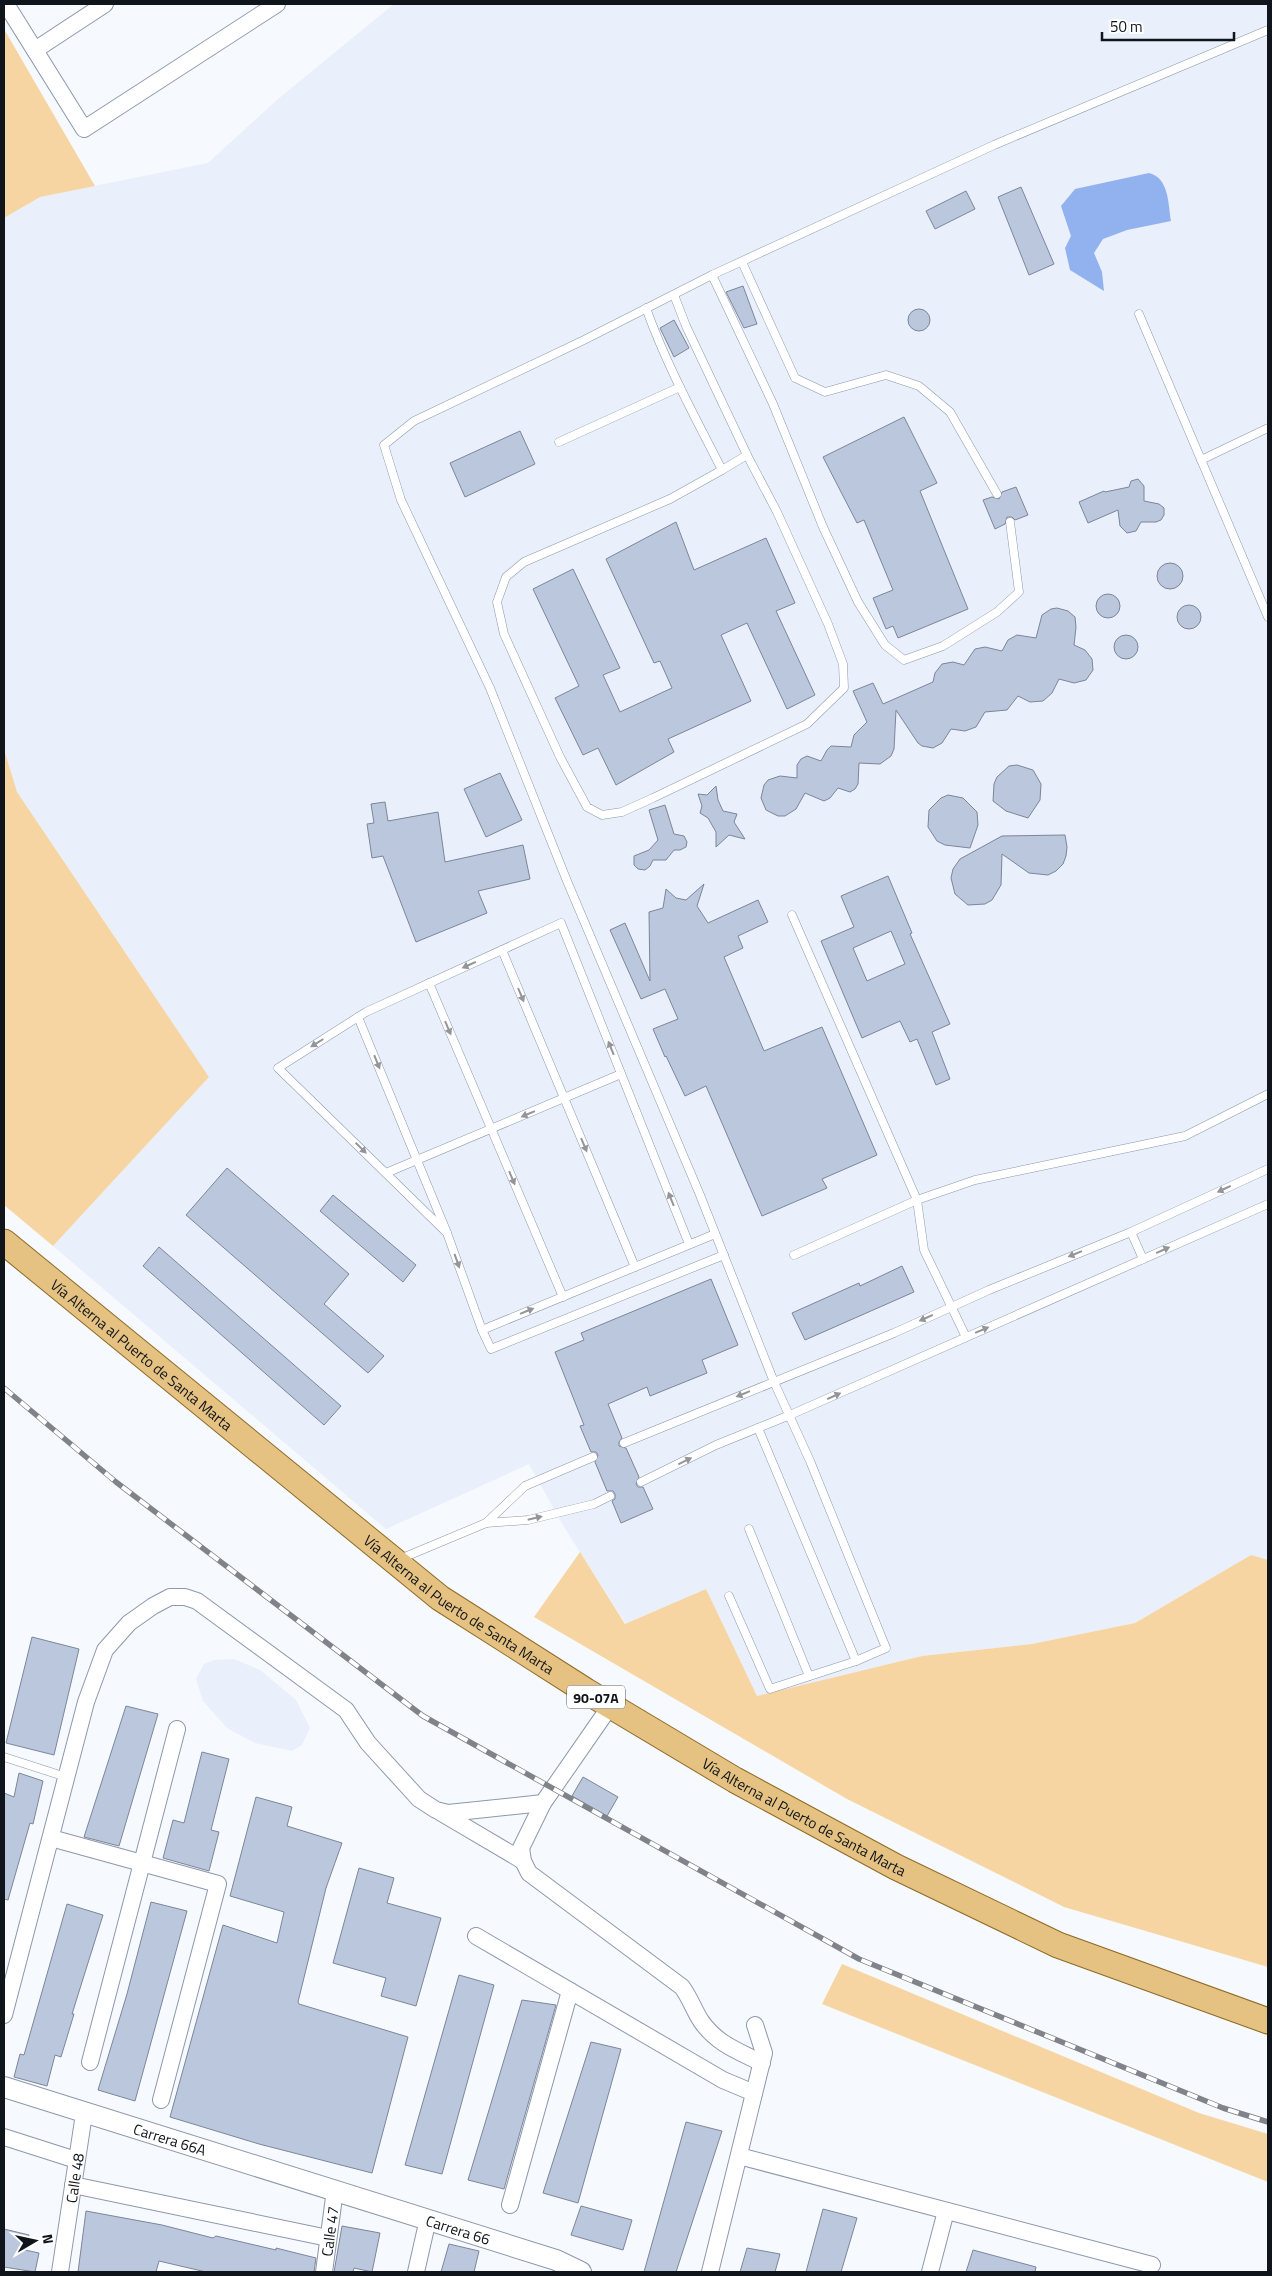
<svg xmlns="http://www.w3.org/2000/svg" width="1272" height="2276" viewBox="0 0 1272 2276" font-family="'Titillium Web',sans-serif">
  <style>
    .built { fill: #e9effb }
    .green { fill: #f6d5a3 }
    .water { fill: #91b1ef }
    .building { fill: #bbc7dd; stroke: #7b869a; fill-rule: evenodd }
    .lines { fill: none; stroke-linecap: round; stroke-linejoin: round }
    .service-casing { stroke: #8d98ad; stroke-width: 9 }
    .minor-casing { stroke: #8d98ad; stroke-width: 18 }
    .tertiary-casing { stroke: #8d98ad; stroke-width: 22 }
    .primary-casing { stroke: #8f6a27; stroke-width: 27 }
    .service { stroke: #fff; stroke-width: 8 }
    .minor { stroke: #fff; stroke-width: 16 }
    .tertiary { stroke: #fff; stroke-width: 20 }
    .primary { stroke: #e5c281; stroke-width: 25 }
    .rail-casing { stroke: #808389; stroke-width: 5.5 }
    .rail { stroke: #fff; stroke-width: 4; stroke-dasharray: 11; stroke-linecap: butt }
    .oneway { fill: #939598 }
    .labels { text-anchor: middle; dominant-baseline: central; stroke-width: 4; stroke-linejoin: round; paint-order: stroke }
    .shield { fill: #fff; stroke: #585a5f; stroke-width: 1 }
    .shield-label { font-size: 14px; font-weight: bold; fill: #10141b }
    .street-label { font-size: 15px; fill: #10141b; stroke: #fff }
  </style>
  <rect width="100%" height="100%" fill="#f6f9fd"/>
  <g class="built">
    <polygon points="394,4 1268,4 1268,1560 1251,1555 1135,1623 1032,1644 922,1656 757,1696 706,1589 626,1624 564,1527 529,1464 386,1529 53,1246 209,1077 17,792 4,749 4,218 40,197 208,163 278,99"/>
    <polygon points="234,1659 260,1670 296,1700 310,1728 302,1745 292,1751 255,1743 227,1728 203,1701 196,1679 204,1664 214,1660"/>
  </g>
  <g class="green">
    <polygon points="4,29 95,186 40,197 4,218"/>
    <polygon points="4,749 17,792 209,1077 53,1246 4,1205"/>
    <polygon points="580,1552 625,1624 706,1589 757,1696 922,1656 1032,1644 1135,1623 1251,1555 1268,1560 1268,1967 1064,1907 847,1799 534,1617"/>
    <polygon points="842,1964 1199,2113 1268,2134 1268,2182 822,2004"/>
  </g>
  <path class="water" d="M1149,173C1169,178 1168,203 1171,221L1127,230L1103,239L1094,253L1102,272L1104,291L1070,270L1065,248L1071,236L1061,206L1075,189Z"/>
  <g class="building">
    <polygon points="1021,187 1054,264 1029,275 998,197"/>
    <polygon points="966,191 975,209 935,229 926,211"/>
    <polygon points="743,286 757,324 744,328 726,292"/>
    <circle cx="919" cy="320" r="11"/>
    <polygon points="674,320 689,348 674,357 660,328"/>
    <polygon points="904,417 937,483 920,491 968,609 898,638 893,626 886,629 873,598 893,590 864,520 857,523 823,457"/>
    <polygon points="520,431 535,464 465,497 450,463"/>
    <polygon points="1138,479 1144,486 1144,501 1159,504 1164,508 1164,515 1161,520 1156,522 1141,522 1136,531 1127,533 1120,526 1118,510 1088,523 1079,502 1104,491 1105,492 1129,487 1131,481"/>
    <polygon points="1016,487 1028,515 1015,520 1012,517 1007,517 1005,524 995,529 983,500 992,497 999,499 1002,492"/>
    <polygon points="676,522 694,570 766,538 795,603 776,611 815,695 787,709 747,623 721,635 751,701 668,739 674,752 616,785 598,748 583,755 555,698 579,686 533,589 573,569 620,668 603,675 620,712 672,688 660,661 654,663 606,559"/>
    <circle cx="1170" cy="576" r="13"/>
    <circle cx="1108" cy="606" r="12"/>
    <circle cx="1189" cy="617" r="12"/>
    <polygon points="1057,608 1068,611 1075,617 1076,627 1074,645 1085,650 1092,659 1093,670 1086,680 1074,683 1059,679 1052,693 1043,701 1030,702 1018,696 1007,710 985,712 976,727 965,731 951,729 942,743 933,748 922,746 918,743 896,710 894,749 891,756 880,764 859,763 858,784 855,789 850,792 838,788 830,798 824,801 805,793 796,809 785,816 778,816 766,810 761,798 764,785 768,780 780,776 797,778 797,765 801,759 807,756 821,761 827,750 831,746 851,747 854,735 867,722 853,691 873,683 883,704 933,682 935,673 942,664 953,662 964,665 975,649 985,647 1002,651 1008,640 1017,635 1036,638 1042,615 1051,609"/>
    <circle cx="1126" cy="647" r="12"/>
    <polygon points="1017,765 1033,770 1041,784 1040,800 1028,818 1006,811 993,801 994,784 997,777 1009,766"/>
    <polygon points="500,773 522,820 486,837 464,789"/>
    <polygon points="716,786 718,800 723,811 737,814 734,822 745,839 729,835 716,847 716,832 708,818 700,813 702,806 698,794 707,795"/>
    <polygon points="948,795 963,798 977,812 978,825 970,848 945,845 937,841 928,827 929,810 941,798"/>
    <polygon points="385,802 388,821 438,812 445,862 523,845 530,879 478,891 487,913 416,942 383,856 372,858 367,824 374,823 371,804"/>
    <polygon points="665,805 674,834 684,836 687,842 686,847 680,850 674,850 666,860 653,860 650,866 645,870 638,869 634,865 634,856 649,850 658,840 649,810"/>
    <polygon points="1065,835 1067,847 1066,856 1063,864 1056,871 1048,875 1029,873 1002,854 1001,885 992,900 985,904 968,905 955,894 951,878 953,869 960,859 1002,836"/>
    <path d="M888,876L912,933L910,934L950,1024L932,1032L950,1079L936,1085L917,1039L910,1042L900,1021L862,1038L821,941L854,927L841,896ZM891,931L905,964L867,981L853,948Z"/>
    <polygon points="704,884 697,906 708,923 758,900 768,922 738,936 743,948 724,957 764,1051 822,1027 877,1155 822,1179 827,1188 762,1216 706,1086 685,1096 666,1056 665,1057 653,1029 678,1019 665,989 641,999 610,930 625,923 650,981 649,912 663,908 666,889 676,898 686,900"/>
    <polygon points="227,1168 349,1274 324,1304 384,1356 368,1373 186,1215"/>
    <polygon points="333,1195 416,1265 403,1282 320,1211"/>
    <polygon points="159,1247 341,1406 324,1425 143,1266"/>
    <polygon points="902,1266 914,1292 805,1340 792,1313 859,1283 860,1286"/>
    <polygon points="711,1279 738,1345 702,1360 707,1373 650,1396 647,1387 608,1404 622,1438 619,1442 619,1446 626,1448 639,1477 636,1484 638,1487 643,1487 653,1509 621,1523 612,1501 615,1499 615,1494 613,1491 607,1491 595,1462 598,1455 596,1452 591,1452 580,1426 584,1425 555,1352 584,1340 581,1333"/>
    <polygon points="32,1637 79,1649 54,1755 6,1743"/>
    <polygon points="126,1706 158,1714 119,1846 84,1837"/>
    <polygon points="202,1752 229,1759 211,1830 219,1832 209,1871 163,1858 173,1820 184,1823"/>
    <polygon points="19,1773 43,1781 33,1824 30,1823 8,1900 4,1899 4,1793 14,1797"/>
    <polygon points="583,1777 618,1797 607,1816 572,1796"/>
    <polygon points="256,1797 292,1807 287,1826 342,1843 326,1888 298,2002 299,2004 408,2037 372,2173 259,2144 170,2117 223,1925 277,1943 284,1912 230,1896"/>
    <polygon points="359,1868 394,1878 387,1903 441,1918 416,2006 381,1996 386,1978 333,1963"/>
    <polygon points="151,1902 187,1911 135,2101 98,2090 127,1994"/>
    <polygon points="67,1904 103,1915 72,2014 74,2014 61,2057 55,2055 47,2086 14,2077 20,2054 24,2055"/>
    <polygon points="459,1975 494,1985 442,2174 405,2165"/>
    <polygon points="522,2000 556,2005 504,2189 468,2180"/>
    <polygon points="591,2042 621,2049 578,2203 543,2193"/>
    <polygon points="686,2122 722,2131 676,2272 644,2272"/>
    <polygon points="581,2206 632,2220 623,2250 571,2235"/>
    <polygon points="823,2209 857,2218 841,2272 806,2272"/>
    <polygon points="86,2211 162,2225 213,2238 216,2236 276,2250 276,2248 316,2258 314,2272 206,2272 159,2261 156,2272 78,2272"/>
    <polygon points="342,2226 380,2233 372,2272 354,2268 353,2272 334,2272"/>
    <polygon points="4,2229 29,2235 25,2250 39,2253 35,2272 4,2267"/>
    <polygon points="449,2244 479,2251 474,2272 441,2272"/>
    <polygon points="747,2248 780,2254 775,2272 740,2272"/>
    <polygon points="973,2250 1036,2267 1035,2272 966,2272"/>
  </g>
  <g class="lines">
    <g class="service-casing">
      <g id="service">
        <polyline points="742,262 795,378 825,392 886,375 919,386 950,412 997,494"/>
        <polyline points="712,275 773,404 823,527 858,602 885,645 904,660 943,646 997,612 1019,592 1010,522"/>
        <path d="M646,308C666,364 695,417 722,470L670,499L524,562L506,577L497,602L504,634L560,757L587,807L602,815L622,812L653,798L807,724L844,688L843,664L828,624L777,512L747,455L686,326L674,295"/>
        <polyline points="1139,314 1268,617"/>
        <polyline points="559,442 680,387"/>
        <polyline points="1201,460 1268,428"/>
        <polyline points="722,470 747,455"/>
        <polyline points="792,915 917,1200 794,1255"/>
        <polyline points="502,950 635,1267"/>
        <polyline points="429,983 563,1297"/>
        <polyline points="358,1017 447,1233 482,1330 491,1349 724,1255"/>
        <polyline points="386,1173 621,1074"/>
        <polyline points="1131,1232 1143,1259"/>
        <polyline points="447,1233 278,1068 366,1012 561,923 689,1244"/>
        <polyline points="482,1330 715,1234"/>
        <polyline points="966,1337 924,1250 917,1200 975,1180 1185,1136 1268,1094"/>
        <polyline points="758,1428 856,1661"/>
        <polyline points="624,1443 894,1333 989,1290 1131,1232 1268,1169"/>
        <polyline points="641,1482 716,1445 790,1415 1268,1204"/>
        <polyline points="486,1523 525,1486 593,1457"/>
        <polyline points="749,1529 809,1676"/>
        <polyline points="400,1559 486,1523 528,1520 594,1504 610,1496"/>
        <polyline points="729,1596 770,1689 856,1661 886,1648 810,1461 774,1382 700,1195 567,881 490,688 401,500 384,445 414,421 584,340 712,275 994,145 1268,30"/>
        <polyline points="4,1757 66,1777"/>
      </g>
    </g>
    <g class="minor-casing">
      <g id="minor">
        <polyline points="6,4 84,129 277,4"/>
        <polyline points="35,50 105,4"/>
        <path d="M611,1705L543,1803L521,1848L523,1861L529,1873L682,1987C690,1998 694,2010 701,2021C717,2044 738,2051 762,2063"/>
        <polyline points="440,1812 523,1861"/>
        <polyline points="51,1838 218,1884 161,2100"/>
        <polyline points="476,1936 723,2080 754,2093"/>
        <polyline points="4,2015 86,1702 105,1650 129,1623 153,1606 170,1597 185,1597 197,1601 346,1710 368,1743 419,1799 436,1810 448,1813 543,1803"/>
        <polyline points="90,2062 177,1729"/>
        <polyline points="4,2137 76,2160"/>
        <polyline points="739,2156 1152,2265"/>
        <polyline points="73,2185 328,2238"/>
        <polyline points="510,2205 570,1991"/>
        <path id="s1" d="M60,2272L84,2114"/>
        <path id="s2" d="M324,2272L335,2190"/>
        <polyline points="416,2272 428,2219"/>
        <polyline points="710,2272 764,2053 755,2025"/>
        <polyline points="930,2272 946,2211"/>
      </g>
    </g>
    <g class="tertiary-casing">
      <g id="tertiary">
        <path id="s3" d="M4,2087L556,2260L581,2272"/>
      </g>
    </g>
    <g class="primary-casing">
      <g id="primary">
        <path id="s4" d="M4,1242L440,1598L586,1691L735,1780L896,1867L1058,1945L1268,2021"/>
      </g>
    </g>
    <use href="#service" class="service"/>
    <use href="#minor" class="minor"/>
    <use href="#tertiary" class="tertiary"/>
    <use href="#primary" class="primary"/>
    <g class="rail-casing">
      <polyline id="rail" points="4,1388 116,1482 423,1716 859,1959 1223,2108 1268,2122"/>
    </g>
    <use href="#rail" class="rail"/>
  </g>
  <defs><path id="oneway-solid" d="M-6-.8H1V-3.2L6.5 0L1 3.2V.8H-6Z" transform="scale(1.25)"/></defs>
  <g class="oneway">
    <use href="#oneway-solid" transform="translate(469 965) rotate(156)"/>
    <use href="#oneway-solid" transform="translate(521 995) rotate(67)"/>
    <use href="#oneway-solid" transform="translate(448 1028) rotate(67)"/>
    <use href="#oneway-solid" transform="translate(317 1043) rotate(148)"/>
    <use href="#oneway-solid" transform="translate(611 1048) rotate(-112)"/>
    <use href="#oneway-solid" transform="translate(377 1062) rotate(68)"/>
    <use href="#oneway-solid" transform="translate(528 1114) rotate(157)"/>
    <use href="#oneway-solid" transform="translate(584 1145) rotate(67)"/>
    <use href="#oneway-solid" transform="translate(361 1148) rotate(44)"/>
    <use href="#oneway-solid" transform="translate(512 1178) rotate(67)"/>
    <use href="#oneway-solid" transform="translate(1224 1189) rotate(155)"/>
    <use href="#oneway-solid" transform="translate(671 1199) rotate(-112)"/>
    <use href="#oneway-solid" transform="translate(1163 1250) rotate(-24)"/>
    <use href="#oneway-solid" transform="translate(1075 1254) rotate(158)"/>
    <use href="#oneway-solid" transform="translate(457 1261) rotate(70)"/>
    <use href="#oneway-solid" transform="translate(527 1311) rotate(-22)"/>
    <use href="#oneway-solid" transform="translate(926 1318) rotate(156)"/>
    <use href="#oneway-solid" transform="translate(982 1330) rotate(-23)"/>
    <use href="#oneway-solid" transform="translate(743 1394) rotate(158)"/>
    <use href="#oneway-solid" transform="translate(834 1396) rotate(-24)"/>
    <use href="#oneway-solid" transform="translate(685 1461) rotate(-26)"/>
    <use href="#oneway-solid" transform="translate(535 1518) rotate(-13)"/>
  </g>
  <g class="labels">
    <rect class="shield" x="567" y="1685.5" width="58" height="23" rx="4"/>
    <g class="shield-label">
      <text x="596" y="1697">90-07A</text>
    </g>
    <g class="street-label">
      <text stroke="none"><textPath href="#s4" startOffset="178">Vía Alterna al Puerto de Santa Marta</textPath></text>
      <text stroke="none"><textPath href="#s4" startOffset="582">Vía Alterna al Puerto de Santa Marta</textPath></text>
      <text stroke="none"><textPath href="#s4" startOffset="988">Vía Alterna al Puerto de Santa Marta</textPath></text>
      <text stroke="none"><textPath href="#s3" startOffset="174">Carrera 66A</textPath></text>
      <text stroke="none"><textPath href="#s1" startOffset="95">Calle 48</textPath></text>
      <text stroke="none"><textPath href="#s3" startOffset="476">Carrera 66</textPath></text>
      <text stroke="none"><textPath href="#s2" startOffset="41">Calle 47</textPath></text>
    </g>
  </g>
  <rect width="1272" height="2276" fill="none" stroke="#10141b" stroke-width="10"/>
  <g transform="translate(35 2241) rotate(81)" stroke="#ffffff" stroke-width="4" paint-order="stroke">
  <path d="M0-4L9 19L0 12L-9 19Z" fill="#10141b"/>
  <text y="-8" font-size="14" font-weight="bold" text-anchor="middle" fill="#10141b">N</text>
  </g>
  <path d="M1102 32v8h132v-8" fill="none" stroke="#10141b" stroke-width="2.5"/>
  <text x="1110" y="32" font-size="15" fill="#10141b" stroke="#ffffff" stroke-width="4" paint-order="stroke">50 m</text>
</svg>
